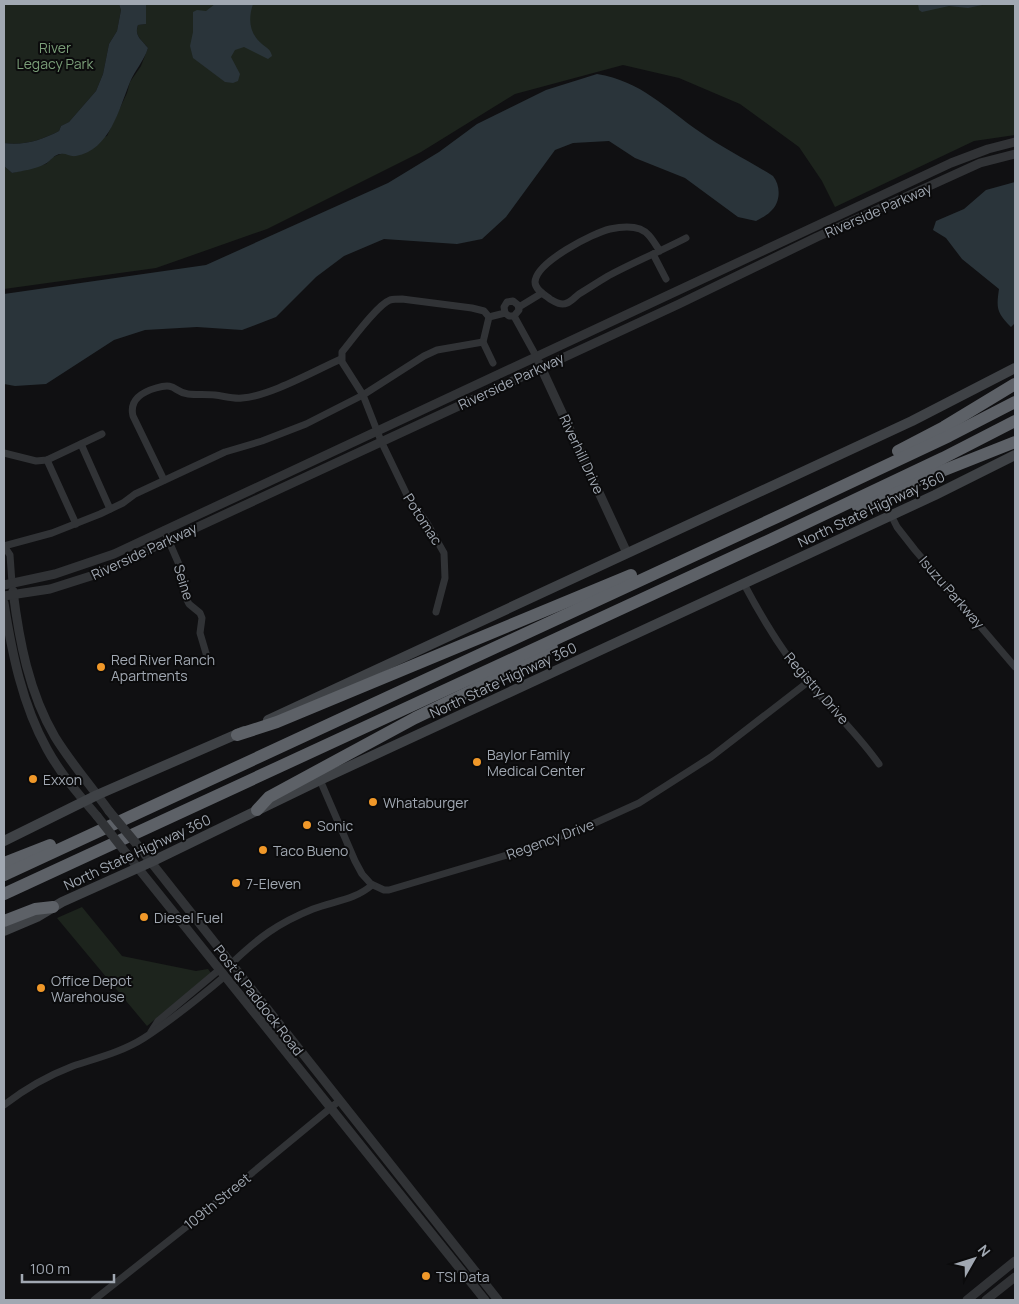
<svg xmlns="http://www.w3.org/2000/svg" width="1019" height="1304" viewBox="0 0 1019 1304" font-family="Manrope,sans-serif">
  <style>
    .green { fill: #1d241d }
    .water { fill: #2a343a }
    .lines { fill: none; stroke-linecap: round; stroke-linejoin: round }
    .minor { stroke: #313336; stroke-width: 7 }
    .tertiary { stroke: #313336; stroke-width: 9 }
    .secondary { stroke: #3f4246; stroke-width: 10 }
    .motorway { stroke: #5d6167; stroke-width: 12 }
    .tertiary-bridge { stroke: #313336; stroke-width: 9 }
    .poi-dot { fill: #f09829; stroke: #0b0b0c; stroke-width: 2 }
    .labels { text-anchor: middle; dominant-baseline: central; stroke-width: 4; stroke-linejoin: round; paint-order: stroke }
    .park-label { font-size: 14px; fill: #7a9e78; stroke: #0b0b0c }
    .street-label { font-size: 14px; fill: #a1a8b2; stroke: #0b0b0c }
    .poi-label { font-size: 14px; fill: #a1a8b2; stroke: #0b0b0c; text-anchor: start }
  </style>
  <rect width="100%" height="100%" fill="#101012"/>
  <g class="green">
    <path d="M4,4H119L121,10L117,31L109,44L103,74L96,91L69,122L61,126L59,131C42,140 23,146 4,143Z"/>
    <path d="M146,4H1015V135L974,141L835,207L822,181L799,147L740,104L679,78L623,65L515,94L421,152L267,229L156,268L4,289V166L12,173L46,164L53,157L107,136L127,93L130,82L141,66L148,48C142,40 134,36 138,25L146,24Z"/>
    <polygon points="82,907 122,956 196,971 208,969 211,973 147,1026 57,918"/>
  </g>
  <g class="water">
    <path d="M119,4H146V24L138,25C134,36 142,40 148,48C144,61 135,70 130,82C119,109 110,150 76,156C70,157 66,153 61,154C54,154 51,161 45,164C36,169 22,171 12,173L4,166V143C23,146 42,140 59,131L61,126L69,122L96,91L103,74L109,44L117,31L121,10Z"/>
    <path d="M215,4H253C248,19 249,33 262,44C267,48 271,50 272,56L268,59L244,47L235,50L231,57L240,74L238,81L233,83L225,82L193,58L190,46L193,32V12L197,10L206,11Z"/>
    <polygon points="918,4 987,4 968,8 949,6 922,12 919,10"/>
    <path d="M597,74C641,81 665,108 700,132C723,148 749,161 773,176C781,186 781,203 770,212C766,216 761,218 756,221L738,217L685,178L635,158L609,141L573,143L555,150L506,217L482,239L457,244L384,239L344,256L316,277L276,317L242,330L197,327L145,330L114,340L46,384L15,386L4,384V294L206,265L388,183L439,152L477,124L546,90Z"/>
    <path d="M1015,182V323L1011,327C997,313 996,309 999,289L962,259L946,238L933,230L936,221L964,209L986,190Z"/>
  </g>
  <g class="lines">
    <g class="minor">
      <path d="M660,251C654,243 650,233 640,229C632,226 619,227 610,229C593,233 536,262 535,282C535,290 545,295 550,299C555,302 561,306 567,303C571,302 575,297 579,294C589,288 598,282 608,276C634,262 661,251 686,238"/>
      <polyline points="653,254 666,279"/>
      <polyline points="519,307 542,293"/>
      <polyline points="514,316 536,356"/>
      <polyline points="493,363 483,342 489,317 505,313 509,316 514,316 519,310 518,305 513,301 507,302 504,307 505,313"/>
      <polyline points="81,444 110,509"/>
      <polyline points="4,453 36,461 47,460 102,434"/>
      <polyline points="47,460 76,524"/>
      <path d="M164,480L133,416C129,400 142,392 156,388C177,382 173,392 188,394C197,395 206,394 215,395C224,396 233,399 242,398C270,396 314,371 341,359"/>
      <polyline points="891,515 897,527 915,550 1015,667"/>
      <polyline points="164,530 181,569 186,598 189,604 200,613 202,618 200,633 208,660"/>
      <polyline points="4,546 52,533 100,514 123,503 135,494 225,452 262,441 306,424 363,395 424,356 437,350 483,342"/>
      <polyline points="4,546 10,555 12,583"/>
      <path d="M744,584C762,618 783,654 809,683C833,711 858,734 879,764"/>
      <path d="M436,612L445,578L444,553L427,523L407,495L381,441L363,395L342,362V352C352,340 377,305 390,300C394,299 398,299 402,299L472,308L484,311L489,317"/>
      <polyline points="320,780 355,861 362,874 371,884 384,890 389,890 510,854 586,827 639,803 711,757 808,682"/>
      <path d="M231,964C258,938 278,923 313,909C334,901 355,900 372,885"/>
      <polyline points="151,1032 158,1021 219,970"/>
      <path d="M4,1105C26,1088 47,1076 73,1066C97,1058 122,1052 144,1038C172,1020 199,998 225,976"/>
      <polyline points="94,1300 200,1216 339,1101"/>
    </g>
    <g class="tertiary">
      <polyline points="539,363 627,553"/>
      <polyline points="4,585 55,574 114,554 951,163 988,149 1015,142"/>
      <path d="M13,591C19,640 29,693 55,737C71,763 91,786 109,811"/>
      <polyline points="4,596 50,589 94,575 679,304 817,237 980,163 1015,154"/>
      <path d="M4,603C12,653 22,704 47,749C60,773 79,795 97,816"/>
      <polyline points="139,847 498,1300"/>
      <polyline points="126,853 485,1300"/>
      <polyline points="967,1300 1015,1261"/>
      <polyline points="986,1300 1015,1277"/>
    </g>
    <g class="secondary">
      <polyline points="268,720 912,421 1015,368"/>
      <polyline points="4,841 97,795 244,731"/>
      <polyline points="4,931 37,917 62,902 151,862 320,780 935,495 1015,455"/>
    </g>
    <g class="motorway">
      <polyline points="898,451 944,427 1015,384"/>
      <polyline points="858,507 904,486 1015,442"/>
      <polyline points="237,735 277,722 631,575"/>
      <polyline points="257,810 269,797 415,718 469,692 552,648"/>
      <polyline points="4,863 50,845"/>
      <polyline points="4,875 777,517 949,436 1015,402"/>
      <polyline points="4,894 772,539 943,458 1015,421"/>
      <polyline points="4,921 35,909 53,907"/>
    </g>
    <g class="tertiary-bridge">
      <polyline points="109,811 139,847"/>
      <polyline points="97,816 126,853"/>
    </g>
  </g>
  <g class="poi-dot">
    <circle cx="101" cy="667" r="5"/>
    <circle cx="477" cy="762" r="5"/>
    <circle cx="33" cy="779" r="5"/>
    <circle cx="373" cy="802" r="5"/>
    <circle cx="307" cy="825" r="5"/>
    <circle cx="263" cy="850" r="5"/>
    <circle cx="236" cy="883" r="5"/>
    <circle cx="144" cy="917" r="5"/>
    <circle cx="41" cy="988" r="5"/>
    <circle cx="426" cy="1276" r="5"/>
  </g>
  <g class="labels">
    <g class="park-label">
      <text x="55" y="47">River<tspan x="55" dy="16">Legacy Park</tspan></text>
    </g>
    <g class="street-label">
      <text transform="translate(878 210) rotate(-24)">Riverside Parkway</text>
      <text transform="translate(511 381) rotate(-25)">Riverside Parkway</text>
      <text transform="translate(582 454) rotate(65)">Riverhill Drive</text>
      <text transform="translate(871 509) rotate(-25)">North State Highway 360</text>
      <text transform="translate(423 519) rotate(57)">Potomac</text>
      <text transform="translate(144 551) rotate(-25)">Riverside Parkway</text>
      <text transform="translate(184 582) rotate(73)">Seine</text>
      <text transform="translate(952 592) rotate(49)">Isuzu Parkway</text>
      <text transform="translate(503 680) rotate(-25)">North State Highway 360</text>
      <text transform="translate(817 688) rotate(49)">Registry Drive</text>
      <text transform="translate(550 839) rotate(-20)">Regency Drive</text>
      <text transform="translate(137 852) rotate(-25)">North State Highway 360</text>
      <text transform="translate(259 1000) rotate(52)">Post &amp; Paddock Road</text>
      <text transform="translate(217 1201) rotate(-39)">109th Street</text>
    </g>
    <g class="poi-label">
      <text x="111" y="659">Red River Ranch<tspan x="111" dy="16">Apartments</tspan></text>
      <text x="487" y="754">Baylor Family<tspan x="487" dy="16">Medical Center</tspan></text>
      <text x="43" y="779">Exxon</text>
      <text x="383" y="802">Whataburger</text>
      <text x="317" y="825">Sonic</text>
      <text x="273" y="850">Taco Bueno</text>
      <text x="246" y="883">7-Eleven</text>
      <text x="154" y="917">Diesel Fuel</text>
      <text x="51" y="980">Office Depot<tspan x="51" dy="16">Warehouse</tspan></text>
      <text x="436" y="1276">TSI Data</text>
    </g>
  </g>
  <rect width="1019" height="1304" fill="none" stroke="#a1a8b2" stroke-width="10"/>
  <g transform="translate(974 1259) rotate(51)" stroke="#0b0b0c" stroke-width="4" paint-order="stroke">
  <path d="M0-4L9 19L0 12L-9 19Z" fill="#a1a8b2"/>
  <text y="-8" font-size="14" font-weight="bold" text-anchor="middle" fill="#a1a8b2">N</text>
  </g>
  <path d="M22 1274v8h92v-8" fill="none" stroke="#a1a8b2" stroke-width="2.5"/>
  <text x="30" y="1274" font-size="15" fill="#a1a8b2" stroke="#0b0b0c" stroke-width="4" paint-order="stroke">100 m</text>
</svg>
